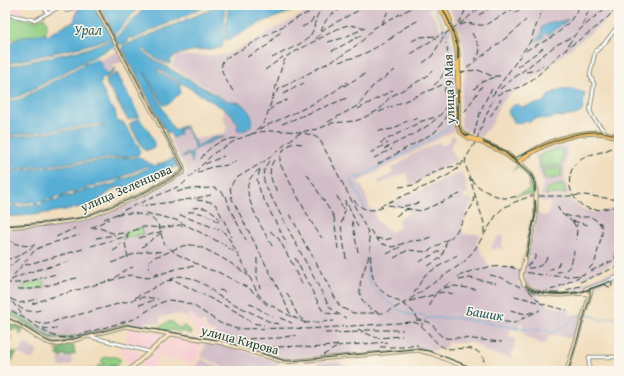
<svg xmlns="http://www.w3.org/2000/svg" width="624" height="376" viewBox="0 0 624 376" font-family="'Gentium Book Plus',serif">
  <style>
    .built { fill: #f7cfd3 }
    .industrial { fill: #d2bdc7 }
    .green { fill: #92cf84; stroke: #58865c }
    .forest { fill: #75b272; stroke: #4a7853 }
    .water { fill: #58afd5; stroke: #3c7684 }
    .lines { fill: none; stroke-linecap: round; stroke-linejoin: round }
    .stream { stroke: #58afd5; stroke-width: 1 }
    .tertiary-casing { stroke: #888e7a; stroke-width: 4.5 }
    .secondary-casing { stroke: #888e7a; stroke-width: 5 }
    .primary-casing { stroke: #888e7a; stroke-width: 6 }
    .tertiary { stroke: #fff; stroke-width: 2.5 }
    .secondary { stroke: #fbe6c4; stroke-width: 3 }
    .primary { stroke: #f6c16b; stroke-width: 4 }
    .tram { stroke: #1f3d34; stroke-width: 1 }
    .rail { stroke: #1f3d34; stroke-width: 1; stroke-dasharray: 6 3; stroke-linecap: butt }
    .secondary-bridge-casing { stroke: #888e7a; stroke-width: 5; stroke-linecap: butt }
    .primary-bridge-casing { stroke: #888e7a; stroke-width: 6; stroke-linecap: butt }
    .secondary-bridge { stroke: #fbe6c4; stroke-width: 3 }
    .primary-bridge { stroke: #f6c16b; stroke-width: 4 }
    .labels { text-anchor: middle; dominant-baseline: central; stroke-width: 3; stroke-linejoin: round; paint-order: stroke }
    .street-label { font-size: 13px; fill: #1f3d34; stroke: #fbf7ec }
    .water-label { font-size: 14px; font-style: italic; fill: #305f64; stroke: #fbf7ec }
  </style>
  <rect width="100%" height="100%" fill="#fbf7ec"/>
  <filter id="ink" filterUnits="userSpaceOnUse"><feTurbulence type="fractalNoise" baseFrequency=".025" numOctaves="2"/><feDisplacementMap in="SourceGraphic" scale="8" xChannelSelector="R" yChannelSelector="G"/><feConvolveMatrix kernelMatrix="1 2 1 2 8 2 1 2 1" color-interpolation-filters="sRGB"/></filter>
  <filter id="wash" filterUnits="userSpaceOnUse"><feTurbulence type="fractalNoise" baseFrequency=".012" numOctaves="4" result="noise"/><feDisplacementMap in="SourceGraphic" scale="16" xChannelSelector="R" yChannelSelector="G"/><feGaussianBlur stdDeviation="0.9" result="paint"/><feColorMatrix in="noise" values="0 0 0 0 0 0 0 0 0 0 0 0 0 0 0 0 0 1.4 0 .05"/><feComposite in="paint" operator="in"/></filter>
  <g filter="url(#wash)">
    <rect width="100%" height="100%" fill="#f1debf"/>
    <g class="built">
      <polygon points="5,5 23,5 21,16 5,12"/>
      <polygon points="189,314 198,319 203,325 207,332 206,337 200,335 193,324 186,319"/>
      <polygon points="128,327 168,334 151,350 125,344"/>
      <polygon points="176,335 205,340 193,366 179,359 169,361 164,357"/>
      <polygon points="169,339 172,341 163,357 154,351"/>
      <polygon points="123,346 133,348 139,352 143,356 132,366 121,353"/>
      <polygon points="152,353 162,358 147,370 139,364"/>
    </g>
    <g class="industrial">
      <polygon points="320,5 436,5 428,10 431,12 441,30 449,26 452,33 447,36 446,38 448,43 450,42 452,52 457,52 457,129 358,182 358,183 361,185 365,193 370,209 376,210 374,215 378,222 391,232 400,227 398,219 410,213 407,208 386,206 461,172 463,178 465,178 467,186 466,187 468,193 464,195 464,197 466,200 470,198 472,202 466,213 467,214 462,226 463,234 480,234 476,242 490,268 506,267 520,270 522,271 521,282 521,283 518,282 518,284 536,293 542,301 550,306 568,309 568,311 570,312 570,314 582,315 575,337 566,338 563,336 550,335 546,343 541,344 539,342 525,337 523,331 521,331 523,325 521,323 519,324 519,330 510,329 509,337 516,339 511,358 485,352 483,348 474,343 464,342 462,343 448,342 445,349 442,349 440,348 436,351 416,348 285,359 282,359 281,356 278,355 276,357 215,340 216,332 208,330 204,321 201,323 194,316 189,314 187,318 177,314 160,317 160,324 146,321 145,325 129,323 65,341 52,341 5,312 5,230 67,222 71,224 81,222 139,199 188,173 170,139 178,135 176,129 183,125 186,125 194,139 225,133 227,126 222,117 225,110 231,113 237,125 237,130 238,132 246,131 252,125 252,118 247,107 240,103 225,99 172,66 176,56 226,55"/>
      <polygon points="448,5 619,5 619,7 614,13 605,21 524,86 510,94 499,105 493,122 481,137 461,128 461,101 465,73 463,47 460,32"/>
      <polygon points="116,52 118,52 123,61 112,66 113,68 107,72 100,60"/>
      <polygon points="451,135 456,138 450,147 457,160 426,176 419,182 412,185 410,185 408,180 409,179 406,173 379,184 378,181 393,173 391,168 399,164 411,155 439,142 443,146 451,140"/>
      <polygon points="568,146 564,178 566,183 569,196 541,196 543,182 534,156 552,147"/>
      <polygon points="537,197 563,198 563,199 569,200 584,209 592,212 598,212 619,207 619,261 556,290 549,292 542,291 526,285 524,281 525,270 522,269 525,260 527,261 528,258 531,258 531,257 528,256 537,214 546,216 548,214 551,203 537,200"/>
      <polygon points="499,235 503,236 503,238 502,249 498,248 497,246 496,250 492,249 492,245"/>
      <polygon points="619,268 619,276 578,291 567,290"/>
      <polygon points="207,341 222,344 278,362 278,371 235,371 234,370 230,371 200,356"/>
      <polygon points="25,343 38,351 35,357 30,359 18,353"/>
      <polygon points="71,356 73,364 60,367 58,359"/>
      <polygon points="200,359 202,359 225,371 193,371"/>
      <polygon points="318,362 340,362 341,365 345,365 345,371 318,371"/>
    </g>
    <g class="green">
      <path d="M5,15L35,21L44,17L47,22L46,34C41,33 19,38 14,41L5,26Z"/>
      <polygon points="564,149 562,165 541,168 538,157 551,150"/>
      <path d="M518,165C530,172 534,181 534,195L522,194L515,196L530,189L527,186L530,184L528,182L531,181L526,174L518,167L512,171Z"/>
      <polygon points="562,167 561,177 545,180 542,171"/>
      <polygon points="563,184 566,193 546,195 546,189"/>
      <polygon points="142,227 143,234 124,239 125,232"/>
      <polygon points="43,280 45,287 24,291 23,286"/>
      <polygon points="168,322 173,322 174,325 180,328 181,330 183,330 182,327 184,326 189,329 192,334 182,331 181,332 170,330 168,332 156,329"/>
      <polygon points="105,357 116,357 120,359 120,362 116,364 109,365 116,365 123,371 90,371 91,369 96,369 99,365 105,365 102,362 102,359"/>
    </g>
    <g class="forest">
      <path d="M5,309L19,315L50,336C65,341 73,334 86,334L67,339H51L5,312Z"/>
      <polygon points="5,323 14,324 23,328 21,335 16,328 14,330 10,329 8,333 11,336 7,335 12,339 8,338 6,341 8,343 6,346 14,353 17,352 11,362 9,359 5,359 5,349 9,353 13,354 10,352 5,345 6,337 5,336"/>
      <polygon points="67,343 68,345 74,346 75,354 66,357 66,355 62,355 61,358 56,354 59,354 58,350 55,350 62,347 60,345 54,346 54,345"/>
    </g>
    <g class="water">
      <path d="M85,5H93L104,25L108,24L109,22L99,5H141L111,38L80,47L5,64V41L9,44C11,43 13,41 15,40C24,35 33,37 42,33L48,36L50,34C57,30 66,23 74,22L77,10Z"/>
      <path d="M147,5H225L223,44L221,48C205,50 184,49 171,59L170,64C161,63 151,55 144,49L142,50L151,58L225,100L240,103L247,108L252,118L251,126L246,130L239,132L237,129L238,125L231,113L158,69L157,71L180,84V93L170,103L163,105L145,72H144L173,129L176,130L183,126L186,127L197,146L215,137H225L216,139L191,152L193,157L192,163L190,155L181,157L195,150V146L185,127L179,130L180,134L173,138L169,132H166L122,48L123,46L205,12L211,9V6H207L189,14L133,39L129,37L128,42L124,44H119L106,50L20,96L5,100V67L82,50L108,41L118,35Z"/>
      <polygon points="228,5 302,5 290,12 260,23 227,41 225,39"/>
      <polygon points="566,19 568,20 547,35 545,33 543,35 544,37 537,41 535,40 541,34 542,27 552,22 564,21"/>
      <path d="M96,59L99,60L106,73L109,74L111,71L115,68L113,73L104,79L103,77L101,80L102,82L99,83C105,91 107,105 115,110L117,121L123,122L139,147L140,151L138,155L128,156L5,170V138L103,126L99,124L5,136V102L21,99L92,60Z"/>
      <polygon points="117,73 139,116 128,120 106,83 107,79"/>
      <path d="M561,89H572L585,93L582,112L572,116L569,115L562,117L556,116L548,120C541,118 534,116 529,123L526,120L523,123L513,122V118C509,117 509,114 508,110L514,105L518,104L522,107L544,102L549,95Z"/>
      <path d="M139,118C145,128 155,135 154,148L145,151L129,124Z"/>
      <path d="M128,157L130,158L138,157L155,166L171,159H177L176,162L178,164L177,167H174L148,181L145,182L140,181L139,183L142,187L138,183L131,187H124L115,188L95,203L83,207L34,215L5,217V206L17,205L19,208L22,206L38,204L40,206L42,203L54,200L55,202C59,198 67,195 72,196L73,194L83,191L114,184L120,179L127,178L146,169L148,167L146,166L113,181L101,183L96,186L94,185L90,187H89L87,189H82L72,193L71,192L61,197H54L53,199H47L46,201L41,202L40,201L39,202L34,203L33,201L28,203L26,202L25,203L13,204L11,203L10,204H5V172L113,160Z"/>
    </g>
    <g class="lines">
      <g class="stream">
        <polyline points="355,177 359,178 441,133 448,128 450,124 452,118 451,104 453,89 451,77 453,66 454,52 450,40 433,6"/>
        <polyline points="351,179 365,209"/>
        <path d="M367,267L371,286L386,301L394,305L399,310L411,315H417L421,314L426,318H456L523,329L545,330L550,333C556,331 562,328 567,324C573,319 573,315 583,314"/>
        <polyline points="586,315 594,316 600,320 608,318 619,317"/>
      </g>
    </g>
  </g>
  <g filter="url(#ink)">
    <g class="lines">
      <g class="tertiary-casing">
        <g id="tertiary">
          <polyline points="43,5 47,13"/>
          <polyline points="50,5 53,10"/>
          <polyline points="5,14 35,20 63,5 67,11 78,5"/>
          <polyline points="605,134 605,132 594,119 590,111 594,84 590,75 595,52 604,44 619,24"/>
          <polyline points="588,289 619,277"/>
          <polyline points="88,336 150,352"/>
          <polyline points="589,371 589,357 619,357"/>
        </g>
      </g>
      <g class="secondary-casing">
        <g id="secondary">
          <polyline points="95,5 163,131"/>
          <polyline points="164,131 183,167 183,172"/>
          <path d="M519,162C530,173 535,176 536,193"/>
          <polyline points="5,227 47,224 82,219 141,195 183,172"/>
          <polyline points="526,258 536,217 536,199"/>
          <path d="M524,284C537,296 555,296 571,294C577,294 581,292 587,294"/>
          <circle cx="588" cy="291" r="3"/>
          <path d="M5,320C9,322 13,322 17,324C30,331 45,346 60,344L125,326L223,343L285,362L418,350L433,354L475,371"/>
          <polyline points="128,371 170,334"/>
          <polyline points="567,371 590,294"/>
        </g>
      </g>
      <g class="primary-casing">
        <g id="primary">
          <path d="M439,5C441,11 446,16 448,22C455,35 458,47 458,62"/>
          <polyline points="443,5 450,21"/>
          <polyline points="458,87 458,125 461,132 470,138"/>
          <path d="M481,142L502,151L518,163C538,142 592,124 619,138"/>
        </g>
      </g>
      <use href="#tertiary" class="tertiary"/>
      <use href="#secondary" class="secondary"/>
      <use href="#primary" class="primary"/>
      <g class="tram">
        <path d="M441,5L449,21L458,48V121C459,127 460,131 465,135L503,151L529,173L533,179L535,185V217L522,275C520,298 560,294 574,293H578L604,284L609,287L612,286V282L610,281C600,285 590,289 580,292C564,296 534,296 523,282L522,275L536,213L535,185L533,178L530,173L503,150L463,133L459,127L458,121V48L449,21L441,5"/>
        <path d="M511,157L514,158C543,146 589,121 619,137"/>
        <polyline points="5,226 47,223 82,218 138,196 181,173 183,171 183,167 96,5"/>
        <polyline points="5,317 9,318 47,341 53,343 63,342 127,325 223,341 285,361 292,361 415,349 429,351 481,371"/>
        <polyline points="568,371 590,296 590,290 591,288"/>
      </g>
      <g class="rail">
        <polyline points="514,13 528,5"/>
        <polyline points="479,15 493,6"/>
        <polyline points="458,23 462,18 465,10"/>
        <polyline points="381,24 385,18 390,5"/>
        <path d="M460,25C469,21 475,26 485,25L518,6"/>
        <polyline points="582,25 589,10 595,5"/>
        <polyline points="302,27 310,23 315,16"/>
        <path d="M321,32C327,13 333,14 349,5"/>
        <polyline points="472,33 480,48 479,54 475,60"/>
        <polyline points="316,39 325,28 369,5"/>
        <polyline points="390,39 402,29 419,20"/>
        <polyline points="412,41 420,37 437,36"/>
        <polyline points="328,42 343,38 365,28"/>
        <polyline points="568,45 577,32 609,5"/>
        <polyline points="332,51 362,35"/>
        <path d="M526,51C531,47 537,45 543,42C559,34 572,22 580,5"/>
        <polyline points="411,54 443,33"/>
        <polyline points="247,57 268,45 275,36 283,31"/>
        <path d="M272,58C281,53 305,43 310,36C317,26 313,17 323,8"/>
        <path d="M339,62C346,59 354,58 361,55C373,50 383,43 395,36"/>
        <polyline points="423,63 432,56 446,33 465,20 483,5"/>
        <polyline points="517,67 543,48"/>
        <polyline points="467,68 511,34 526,20"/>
        <polyline points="265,70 283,57"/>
        <polyline points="526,72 537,70 543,65"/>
        <path d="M434,85C446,77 450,56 446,43"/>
        <polyline points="344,86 368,72"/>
        <polyline points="474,89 482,82 498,76"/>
        <polyline points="500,89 556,45 566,40 573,36"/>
        <path d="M233,91C227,81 217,70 224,59L301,16L326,5"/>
        <polyline points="283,94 304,83"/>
        <path d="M497,95C506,90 515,90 524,85C538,77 549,64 561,53C576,41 610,21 617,5"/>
        <polyline points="492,96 530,42 544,5"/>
        <polyline points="271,100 279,89 343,55 362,41 374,28 417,5"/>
        <polyline points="358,109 393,90"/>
        <polyline points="269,111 275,105 287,100"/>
        <polyline points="379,112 442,85 458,74 466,71 478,70 492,76 500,76"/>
        <polyline points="464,113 482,86"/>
        <polyline points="490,117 501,99"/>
        <polyline points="328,122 359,105 372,87 395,70"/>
        <polyline points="282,124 347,98"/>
        <polyline points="259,129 305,108 331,94 347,82"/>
        <polyline points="256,130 262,125 266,119 283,63 287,56 341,27 349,25 368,28"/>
        <polyline points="378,131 393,129 407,121 420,118"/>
        <path d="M251,134C265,129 309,129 320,140L367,230C373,247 368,269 375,282C381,296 398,299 409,308C415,313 418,320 423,325"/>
        <path d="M474,135C477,119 483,103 492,89"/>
        <polyline points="380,143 422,121 436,117"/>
        <path d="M619,144C615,146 610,149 605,151C596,154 587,154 579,160C562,175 569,204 591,209C601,211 610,207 619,206"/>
        <polyline points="288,146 293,143 303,144"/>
        <polyline points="285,148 280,156 280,164 313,225 322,238"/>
        <path d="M384,149C401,140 441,124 446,105C447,99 444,93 445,87L449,81"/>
        <polyline points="370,153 388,143"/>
        <polyline points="374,158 392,149"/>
        <path d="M201,159C208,146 223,139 237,138"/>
        <path d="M274,160C267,171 271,181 277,191"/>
        <path d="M269,161C262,171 262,176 266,187L329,306L335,312L346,318"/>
        <polyline points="205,164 224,156"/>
        <polyline points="378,164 435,132 446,118 448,107"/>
        <path d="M260,169C256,172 251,176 249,181C242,196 264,231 272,246"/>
        <polyline points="260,170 257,180 261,194 287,244"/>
        <polyline points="197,173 211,167 229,165 239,159"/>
        <polyline points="307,174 334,217"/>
        <path d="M471,179C477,188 493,196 504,198C509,198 514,197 519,196"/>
        <polyline points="399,187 415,185 425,177 444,168 456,166 460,164"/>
        <polyline points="177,192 186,189 214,188 222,192 226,198"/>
        <polyline points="226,196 230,209 246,240"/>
        <polyline points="337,196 343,209"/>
        <polyline points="197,198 211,195"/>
        <polyline points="197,200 211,202 216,205 232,237"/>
        <polyline points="345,200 346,206 341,225 346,259"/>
        <path d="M354,200C363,212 373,212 386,206"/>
        <polyline points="348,205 358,227"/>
        <polyline points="388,205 421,211 460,194"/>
        <polyline points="141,206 179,201 196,198"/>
        <polyline points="380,206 433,183 450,174 460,167 465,158"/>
        <polyline points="404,206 419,203"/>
        <polyline points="557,206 561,213 578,226"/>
        <path d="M193,208C204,206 214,210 219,219"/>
        <polyline points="124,210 182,185 214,153 238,139 255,133"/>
        <path d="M188,212C199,211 213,217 220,223"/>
        <polyline points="146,213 176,220 223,244 236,253"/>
        <polyline points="117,214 132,213 149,216 158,224 164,243 175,253 207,269 218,272 250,289 268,306"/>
        <polyline points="290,214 308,250"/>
        <polyline points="180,215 223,231 230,240 259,295 267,303 292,317"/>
        <polyline points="565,215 572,217 591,217 602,224"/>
        <polyline points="396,216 405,210 411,209"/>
        <polyline points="334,217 338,249"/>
        <polyline points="104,219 122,212"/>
        <polyline points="352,221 358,252"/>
        <polyline points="573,221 588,225"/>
        <polyline points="573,222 577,229 576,240"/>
        <polyline points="91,228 109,219"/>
        <path d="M91,228C106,226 107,236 123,233"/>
        <polyline points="370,230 380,243 392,247 411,241 423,240 433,236"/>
        <polyline points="270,231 279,239 294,267"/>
        <polyline points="484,233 484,223 465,163 466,158 476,141 492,101"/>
        <polyline points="56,237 75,228"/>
        <polyline points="96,238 115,235"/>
        <polyline points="139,238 163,231"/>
        <polyline points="377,238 384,240 393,238"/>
        <path d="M5,239C15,244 23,247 35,245"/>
        <polyline points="91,246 124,237 130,232 143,227 151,227 161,228 180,225 186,226"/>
        <polyline points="307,246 340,307 353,313 385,313 406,302 464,262 475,249 497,214 503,208 515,202 531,196 569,196 584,195 619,200"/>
        <polyline points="142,247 161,233"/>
        <polyline points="113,251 118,248 125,237"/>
        <polyline points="387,254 400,247"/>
        <path d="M369,255C365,271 353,289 365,304C369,308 373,311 378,312"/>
        <polyline points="128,258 125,243 129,234"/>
        <polyline points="257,258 257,278 260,288"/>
        <polyline points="295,258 322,310 327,313 338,315"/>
        <polyline points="394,258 408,250 427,252 448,239"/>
        <polyline points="5,260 16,257 33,247"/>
        <polyline points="419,262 440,251"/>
        <polyline points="112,263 128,256 146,251 163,252"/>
        <polyline points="25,265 83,249"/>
        <polyline points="428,266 442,257 446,243 456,232 473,204 474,195"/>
        <polyline points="527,266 534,260 537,252"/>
        <path d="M510,267C515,268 520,271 525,272C543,276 568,278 585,274L554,289L547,290"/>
        <polyline points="7,268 20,258"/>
        <polyline points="46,268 71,261"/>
        <path d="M528,268C539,268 545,265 548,254"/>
        <polyline points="589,269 595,262 602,234 602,227 598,221"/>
        <polyline points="548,270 557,267 561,260"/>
        <polyline points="295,271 303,286"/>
        <polyline points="591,271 612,261 615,258 617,249"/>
        <path d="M557,272C571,272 572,262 574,251"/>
        <path d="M159,274H154L149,269C147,259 153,257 161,255C171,252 179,245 190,245C201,244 241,268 249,277"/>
        <polyline points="490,275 502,278 520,287"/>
        <polyline points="13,276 35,250 45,245 80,235"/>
        <path d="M458,277C472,268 498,265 514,267"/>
        <polyline points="115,278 125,270 133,267"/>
        <polyline points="11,280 27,273 51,266"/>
        <polyline points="169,280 179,276 191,278 207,286 217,295 238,306 272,323 280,324"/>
        <polyline points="459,280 470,278 496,283"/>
        <polyline points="580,282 619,266"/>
        <polyline points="5,283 23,283 56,274"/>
        <polyline points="444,288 454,286 475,289"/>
        <polyline points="18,289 34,289 76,278"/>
        <polyline points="219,290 228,292"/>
        <polyline points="566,290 580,286"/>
        <polyline points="529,291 540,302"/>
        <polyline points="287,293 298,316 303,320"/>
        <polyline points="414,293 425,275 457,255"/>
        <polyline points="438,293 444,292 454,294"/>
        <polyline points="7,295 21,313"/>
        <path d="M514,296C532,299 548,307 567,310"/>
        <polyline points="135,298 166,281 174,280 239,313 252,323 264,325"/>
        <polyline points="11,299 20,303 37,299"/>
        <polyline points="410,301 433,295 451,282"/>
        <polyline points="249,303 273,317"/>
        <polyline points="32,304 45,299 130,275 148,278 179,268 195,266"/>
        <polyline points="139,305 155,300"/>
        <path d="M18,306C26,313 34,312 44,309"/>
        <polyline points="430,306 431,300 436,294"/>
        <polyline points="510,310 526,314 533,312"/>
        <path d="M12,311C32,320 49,342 72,337L134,319L160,303L169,300L183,302L194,306L220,323L237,329L294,328L306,329L413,322C426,325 430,339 441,346C454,354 471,341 482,356C485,361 485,366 484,371"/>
        <polyline points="469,314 491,320 514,323 540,310"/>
        <polyline points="280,318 292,323"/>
        <path d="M416,320C440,320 432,334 446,338C451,339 457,337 462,338C475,339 489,341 502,342"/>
        <path d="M35,322C42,325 49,325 55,321L144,297L158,299"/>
        <polyline points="304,323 334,321"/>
        <path d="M306,323C293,318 289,315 285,302L232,199L230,187L235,179L268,159L295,136L305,131L318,129L332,123L355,121L361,119L379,110L390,97L426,77L432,70"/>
        <polyline points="43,328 49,329 57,328"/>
        <polyline points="358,329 372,336 378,338 402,336"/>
        <polyline points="365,330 403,330"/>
        <polyline points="325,333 362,332"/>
        <polyline points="240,339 279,338 296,335"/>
        <polyline points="234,343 254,348 300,346 312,348 340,345"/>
        <polyline points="336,346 389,342"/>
        <polyline points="380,347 402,347 418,345"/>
        <polyline points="323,355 339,346"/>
      </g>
      <g class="secondary-bridge-casing">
        <g id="secondary-bridge">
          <polyline points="536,193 536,199"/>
          <polyline points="524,284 521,276 525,258"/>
        </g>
      </g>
      <g class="primary-bridge-casing">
        <g id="primary-bridge">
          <polyline points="458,87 458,62"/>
          <polyline points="470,138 481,142"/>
        </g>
      </g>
      <use href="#secondary-bridge" class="secondary-bridge"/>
      <use href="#primary-bridge" class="primary-bridge"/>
    </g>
  </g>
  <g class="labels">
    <g class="street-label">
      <text transform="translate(449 89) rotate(-92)">улица 9 Мая</text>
      <text transform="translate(126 188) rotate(-24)">улица Зеленцова</text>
      <text transform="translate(240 340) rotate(15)">улица Кирова</text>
    </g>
    <g class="water-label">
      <text x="88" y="30">Урал</text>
      <text transform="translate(485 313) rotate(9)">Башик</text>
    </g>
  </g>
  <rect width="624" height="376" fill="none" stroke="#fbf7ec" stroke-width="20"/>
</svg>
